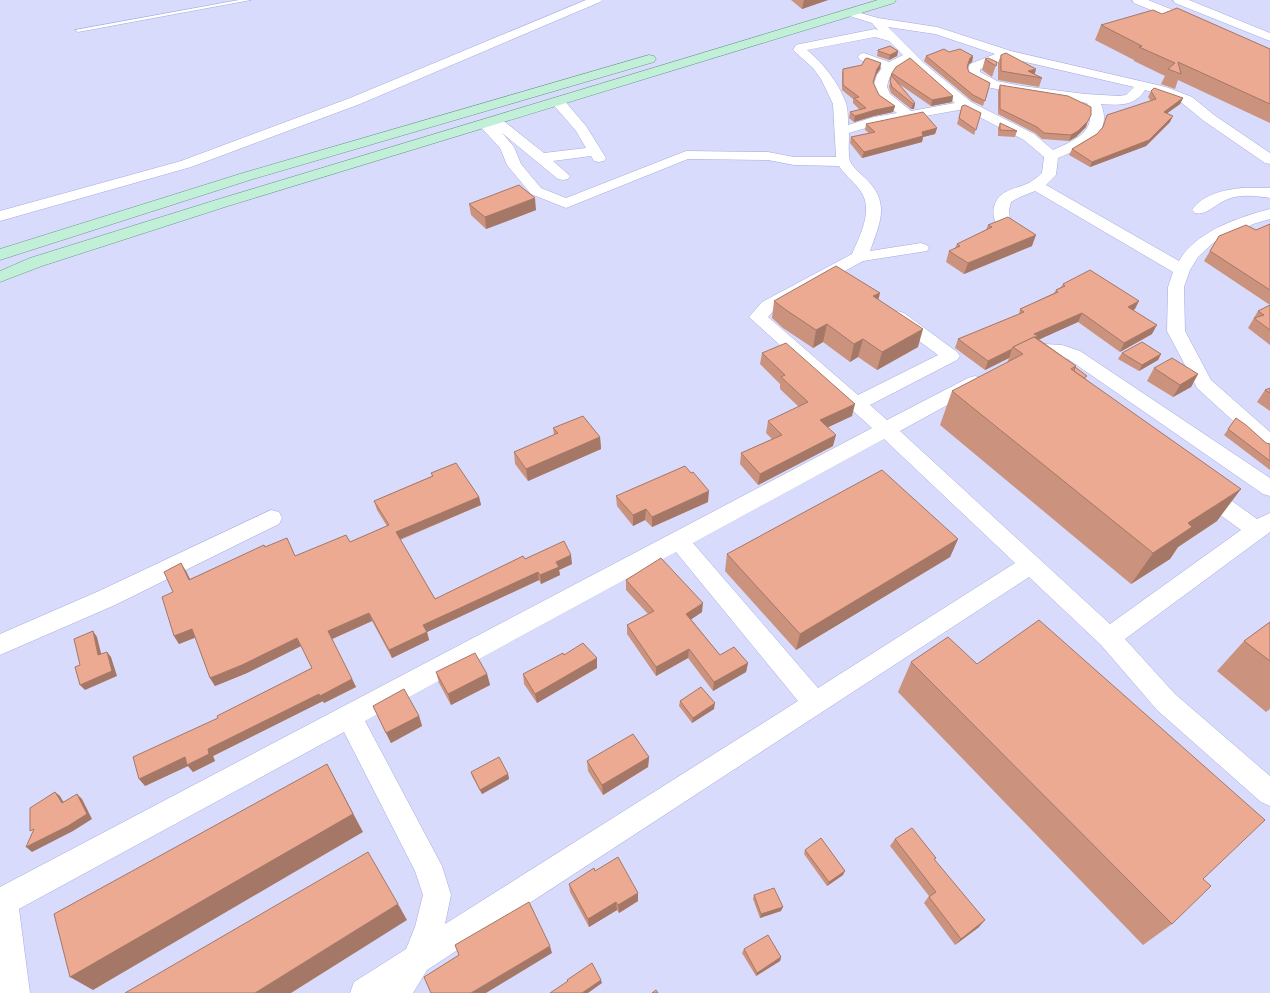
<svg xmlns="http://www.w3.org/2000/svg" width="1270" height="993" viewBox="0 0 1270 993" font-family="'Open Sans',sans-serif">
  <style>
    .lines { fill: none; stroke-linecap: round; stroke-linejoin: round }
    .lane-casing { stroke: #a6aade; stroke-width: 1 }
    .street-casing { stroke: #a6aade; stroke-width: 1 }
    .secondary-casing { stroke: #a6aade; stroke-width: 1 }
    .primary-casing { stroke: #679a86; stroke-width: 1 }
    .lane { fill: #fff; fill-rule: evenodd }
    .street { fill: #fff; fill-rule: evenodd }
    .secondary { fill: #fff; fill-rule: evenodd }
    .primary { fill: #c1efd7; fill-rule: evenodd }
    .wall { fill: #cb927e }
    .shaded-wall { fill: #a57766 }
    .building { fill: #ecaa92; stroke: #a57766 }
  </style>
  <rect width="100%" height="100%" fill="#d8dbfb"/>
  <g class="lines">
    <g class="lane-casing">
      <polygon id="lane" points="239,0 251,0 78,32 75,30"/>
    </g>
    <g class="street-casing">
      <g id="street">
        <polygon points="586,0 602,0 600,2 360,104 191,167 0,221 0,211 181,161 350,98"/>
        <path d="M850,10L878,18L937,27L1011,51L1166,87L1192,97L1214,115L1270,153V164L1265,163L1204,121L1182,103L1145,90C1134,107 1119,105 1101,104C1114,135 1082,148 1058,158L1056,175L1046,185L1179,261C1195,232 1239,217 1270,209V219L1253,224L1213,243L1198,257L1190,270L1184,287L1185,331L1211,380L1270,432V450L1263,448L1197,388L1195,384L1167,331L1168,287L1173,272L1035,191L1020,197L1011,202L1009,210L1010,219L1008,222L1002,224L996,222C993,218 993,212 994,207C998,190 1016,189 1029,183C1033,180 1038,177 1042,173L1044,157L1024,140L964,109L876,125L849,133C849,142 848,154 850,161C854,170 863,175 869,182C890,205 879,225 870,251L921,243L927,245L929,248L927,251L863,261L774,310L768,317L858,395L938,355L892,321L889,317L892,313L898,311L904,313L957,352L960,356L957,360L870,405L887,420L968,378L975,376L982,378L984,382L982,386L900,431L1110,624L1241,530L1197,498L1194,492L1197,486L1204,484L1211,486L1257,519L1270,513V532L1125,639L1175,694L1270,776V806L1261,802L1157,710L1101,645L1029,577L427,970L413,993H350L354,982L406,949L415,927L423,895L415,871L344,732L19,909L30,993H0V887L872,428L749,317L762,302L852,254C860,235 875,208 859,189C853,181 845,175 839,166L794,165L768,160L688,159L566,208L531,194L507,165L500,148L478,124L480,121C486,120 489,120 493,125L495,122L500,121L505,122L544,153L586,148L576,131L551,102L553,99H563L586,126L606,158L604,161L599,162L594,161L591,156L553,161L570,176L568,179L563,180L558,179L502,133L514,147L521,164L541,188L566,198L686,151L768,152L794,157H836L833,104L821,79L813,68L793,50L796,45L800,44L875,29L878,30L872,23L846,15L844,13L846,11ZM888,27L935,34L995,54L970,64L967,73L968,76L987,87L1006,91L1087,103C1099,131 1075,140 1053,150L1034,134L971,102L925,64ZM875,37L889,41L903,55L889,62L864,53L860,54L858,57L860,60L882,68L877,75L873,87L879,99L897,113L874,117L848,125C848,118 848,109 846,103C838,82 824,64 807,50ZM1008,58L1134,87L1126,95L1119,96L1085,94L1022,86L997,81L980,72V69ZM909,62L955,103L911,111L890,94L887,87C889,73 896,68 909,62ZM884,439L1015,563L818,688L693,543ZM676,552L798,701L445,924L451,895L442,866L365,721Z"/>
        <path d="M1242,188H1270V198C1257,196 1241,194 1228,199C1216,203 1207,216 1195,213L1192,210C1203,194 1224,190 1242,188Z"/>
        <path d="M1044,344L1062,345L1080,351L1270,478V496L1263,494L1068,359C1059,356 1050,355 1042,357C1033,359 1029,363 1020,360L1017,356C1022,348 1035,346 1044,344Z"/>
        <polygon points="271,510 279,512 282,518 279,524 115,605 0,655 0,634 99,591"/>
      </g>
    </g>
    <g class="secondary-casing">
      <g id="secondary">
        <polygon points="1132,0 1148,0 1198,20 1200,23 1198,26 1190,26 1134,3"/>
        <polygon points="1173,0 1189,0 1270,33 1270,41 1175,3"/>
      </g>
    </g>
    <g class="primary-casing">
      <g id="primary">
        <polygon points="878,0 896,0 894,3 228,206 42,266 0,282 0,271 30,258 216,200"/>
        <polygon points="649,55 654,56 656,59 654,62 253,179 0,260 0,249 243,173"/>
      </g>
    </g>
    <use href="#lane" class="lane"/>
    <use href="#street" class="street"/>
    <use href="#secondary" class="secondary"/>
    <use href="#primary" class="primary"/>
  </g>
  <g class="wall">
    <polygon points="791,0 828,0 802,9"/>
    <polygon points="1162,14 1270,49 1270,123 1178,80 1175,89 1161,84 1165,76 1134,61 1134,60 1095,40 1101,25"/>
    <polygon points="878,50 898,51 897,56 889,60 877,56"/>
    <polygon points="1001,55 1042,78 1039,87 998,80 998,63"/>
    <polygon points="926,56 973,56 972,62 969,64 967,68 969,72 990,83 983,106 972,101 924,61"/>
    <polygon points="985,59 997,62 992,77 982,70"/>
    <polygon points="881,63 880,69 876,75 873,83 879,95 895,106 893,112 874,116 854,122 849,118 850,112 860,110 853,103 853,99 842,90 842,74 843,69"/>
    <polygon points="892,73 953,96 952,102 931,106 899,84 915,103 914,109 911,109 891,93 889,87"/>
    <polygon points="1000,85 1086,127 1076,137 1069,141 1042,139 1035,133 998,114 998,91"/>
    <polygon points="1151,91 1183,98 1180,104 1167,113 1170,122 1146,146 1090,167 1069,155 1072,149 1151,101 1148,97"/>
    <polygon points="962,106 981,113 974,135 957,124"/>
    <polygon points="1000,123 1017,131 1015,137 998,136 998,128"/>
    <polygon points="866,124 937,128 935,134 923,137 922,142 862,158 850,143 851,137 869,133 865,130"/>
    <polygon points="469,204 536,210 486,229 471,215"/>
    <polygon points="1270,224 1270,345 1248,328 1258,311 1270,305 1204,261 1210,251"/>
    <polygon points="988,225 1032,246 964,274 946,262 949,251 955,248 957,244 986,230"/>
    <polygon points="1063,284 1135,309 1133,310 1152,334 1120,352 1078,322 1039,339 1076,366 1075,367 1086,379 1217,521 1178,547 1170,559 1131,584 940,425 952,391 1007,363 1009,358 985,370 955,348 958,339 1019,314 1020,309 1054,293 1056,290 1061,287"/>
    <polygon points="878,299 918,347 877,370 858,357 850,362 823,342 813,348 783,328 772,318 774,301"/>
    <polygon points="762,353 852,416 828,427 833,446 758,485 740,464 741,453 772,439 766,433 768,421 799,407 780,389 780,384 760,364"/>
    <polygon points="1122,353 1161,354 1158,360 1139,371 1118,359"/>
    <polygon points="1154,368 1198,374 1191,387 1173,397 1147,381"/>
    <polygon points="1270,388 1270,411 1257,402 1265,390"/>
    <polygon points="1236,418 1266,443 1270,444 1270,470 1224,435"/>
    <polygon points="553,428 600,437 601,449 528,481 515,464 514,452 554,435"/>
    <polygon points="431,473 479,497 481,505 400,540 435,599 525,559 572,564 559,570 560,575 541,584 539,580 427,632 429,640 392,658 372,621 332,639 356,687 324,703 323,701 213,756 215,761 193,772 188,766 145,786 218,718 312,668 301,646 247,673 215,686 210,678 195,637 179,644 174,636 173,592 186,571 190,579 265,547 295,556 350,542 387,526 377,510 374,501 432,476"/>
    <polygon points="616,496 708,502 652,527 645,520 633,526 617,506"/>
    <polygon points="958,539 950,557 796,650 725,571 727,554"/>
    <polygon points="626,580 702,612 691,619 720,655 748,663 746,672 713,691 688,658 656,676 627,634 627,625 648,614 626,590"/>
    <polygon points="1270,622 1270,709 1266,712 1217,671 1244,641"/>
    <polygon points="564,655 597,658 597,668 537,703 524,684 523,674"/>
    <polygon points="911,662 1203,879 1172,924 1143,945 898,692"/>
    <polygon points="436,672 487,674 490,685 451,705 439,683"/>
    <polygon points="680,701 714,709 692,723 679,706"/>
    <polygon points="373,706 419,716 422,726 391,743"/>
    <polygon points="649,757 648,767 603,795 588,771 587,761"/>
    <polygon points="471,772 508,774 509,779 482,794 472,776"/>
    <polygon points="895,839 935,860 979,927 955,945 924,903 929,896 890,846"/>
    <polygon points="805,850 843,875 827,886 804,854"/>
    <polygon points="595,871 638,893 638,901 619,913 617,910 589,927 570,892 569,884"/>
    <polygon points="754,895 781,911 760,918 753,899"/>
    <polygon points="744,949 781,957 780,961 756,976 742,953"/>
  </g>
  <g class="shaded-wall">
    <polygon points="804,0 828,0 802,9"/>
    <polygon points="898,51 897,56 889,60 890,55"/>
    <polygon points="973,56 972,62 969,64 966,73 970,58"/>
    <polygon points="881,63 880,69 876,75 872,88 877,69"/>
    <polygon points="1036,69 1034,77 1028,71"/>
    <polygon points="953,96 952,102 931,106 932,100"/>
    <polygon points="1183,98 1180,104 1162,117 1164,112"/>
    <polygon points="915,103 914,109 911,109 913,104"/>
    <polygon points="895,106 893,112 874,116 854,122 855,116 875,110"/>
    <polygon points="1173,116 1170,122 1146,146 1090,167 1092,162"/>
    <polygon points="1088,121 1086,127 1076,137 1069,141 1071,135"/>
    <polygon points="937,128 935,134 923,137 922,142 862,158 864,152 922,132"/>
    <polygon points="535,198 536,210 486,229 485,217"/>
    <polygon points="1036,235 1032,246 964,274 968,263"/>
    <polygon points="880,293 876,310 873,296"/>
    <polygon points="1139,301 1135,309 1124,316 1128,307"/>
    <polygon points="1082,313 1078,322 1036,341 1034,334"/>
    <polygon points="827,324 823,342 813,348 816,330"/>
    <polygon points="1157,325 1152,334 1120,352 1124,343"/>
    <polygon points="923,329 918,347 877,370 882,352"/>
    <polygon points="863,339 858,357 850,362 854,344"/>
    <polygon points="1012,349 1009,358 985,370 988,361"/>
    <polygon points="1161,354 1158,360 1139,371 1142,365"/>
    <polygon points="1198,374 1191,387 1173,397 1180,385"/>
    <polygon points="855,404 852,416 818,432 820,420"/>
    <polygon points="836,435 833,446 758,485 760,474"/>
    <polygon points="600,437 601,449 528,481 526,469"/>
    <polygon points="1241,489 1217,521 1178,547 1170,559 1131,584 1153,553 1188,523"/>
    <polygon points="709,491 708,502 652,527 652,517"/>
    <polygon points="479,497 481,505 398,540 396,532"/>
    <polygon points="646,509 645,520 633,526 633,515"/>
    <polygon points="958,539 950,557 796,650 800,634"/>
    <polygon points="571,555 572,564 559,570 560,575 541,584 540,575 556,562"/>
    <polygon points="181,563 186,571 194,588 189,580"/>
    <polygon points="538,572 539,580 427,632 429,640 392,658 389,650 423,625"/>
    <polygon points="703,603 702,612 686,623 686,614"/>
    <polygon points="369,613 372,621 332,639 328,631"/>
    <polygon points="192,629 197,637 179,644 174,636"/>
    <polygon points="93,631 97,637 103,661 98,655"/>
    <polygon points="297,638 301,646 247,673 215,686 210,678"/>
    <polygon points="689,649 688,658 656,676 656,667"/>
    <polygon points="107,652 111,657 117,676 85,690 80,685"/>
    <polygon points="597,658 597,668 537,703 535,694"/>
    <polygon points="748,663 746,672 713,691 714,682"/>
    <polygon points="487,674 490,685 451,705 448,694"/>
    <polygon points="352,679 356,687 324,703 323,701 213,756 215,761 193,772 188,766 145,786 139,779 185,757 208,749 319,694"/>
    <polygon points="715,703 714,709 692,723 693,718"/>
    <polygon points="419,716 422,726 391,743 386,733"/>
    <polygon points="649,757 648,767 603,795 602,785"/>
    <polygon points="327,764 363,832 93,990 70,977"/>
    <polygon points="508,774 509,779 482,794 480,790"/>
    <polygon points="55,792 60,796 67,808 62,803"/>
    <polygon points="77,794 82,799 92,819 73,831 32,852 26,847"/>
    <polygon points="845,871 843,875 827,886 829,882"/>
    <polygon points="638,893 638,901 619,913 618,905"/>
    <polygon points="616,902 617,910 589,927 588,919"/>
    <polygon points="398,904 407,920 291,993 255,993"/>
    <polygon points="783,907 781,911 760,918 761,914"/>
    <polygon points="985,920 979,927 955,945 961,939"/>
    <polygon points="550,946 552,953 486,993 471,993"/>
    <polygon points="781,957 780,961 756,976 757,973"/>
    <polygon points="601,980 602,983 588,993 582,993"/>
  </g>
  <g class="building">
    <polygon points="1177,8 1270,49 1270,104 1178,62 1181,74 1168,69 1175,63 1139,47 1142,46 1101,25 1153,10 1162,14"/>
    <polygon points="890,46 898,51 890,55 878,51 878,50"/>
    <polygon points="944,49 949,52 960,49 973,56 970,58 967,67 969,72 990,83 985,101 973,95 926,56"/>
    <polygon points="1006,53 1036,69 1028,71 1042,78 1001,71 1001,55"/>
    <polygon points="867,58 881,63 877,69 873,82 879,95 895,106 875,110 855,116 850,112 866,108 854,98 859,97 843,85 843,69 862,65 865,59"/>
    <polygon points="910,58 953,96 932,100 893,74 891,75 915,103 913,104 892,87 890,81 892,73 896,67"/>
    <polygon points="988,58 997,62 996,66 985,59"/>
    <polygon points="1000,85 1068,96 1091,107 1091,115 1088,121 1078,131 1071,135 1044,133 1037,127 1000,109"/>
    <polygon points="1154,88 1183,98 1164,112 1173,116 1149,140 1092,162 1072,149 1097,134 1103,127 1107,115 1156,99 1151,91"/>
    <polygon points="965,105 981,113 976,130 959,118 962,106"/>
    <polygon points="923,112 937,128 922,132 923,136 864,152 851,137 875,132 866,124"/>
    <polygon points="1000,123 1017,131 1000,130"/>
    <polygon points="519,185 535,198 485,217 469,204"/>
    <polygon points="1008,217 1036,235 968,263 949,251 960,246 957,244 992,227 988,225"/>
    <polygon points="1270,224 1270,290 1210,251 1219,236 1246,225 1256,230"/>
    <polygon points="836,266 880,293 873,296 923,329 882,352 863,339 854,344 827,324 816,330 786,310 774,301"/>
    <polygon points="1090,270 1139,301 1128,307 1157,325 1124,343 1082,313 1034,334 1038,336 1036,337 1034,337 1013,347 1012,349 988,361 958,339 1024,312 1020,309 1058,292 1056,290 1065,286 1063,284"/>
    <polygon points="1270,305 1270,330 1254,318 1264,315 1258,311"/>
    <polygon points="1034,337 1076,366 1071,369 1241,489 1188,523 1192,527 1153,553 952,391 1023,354 1013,347"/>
    <polygon points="1142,342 1161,354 1142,365 1122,353"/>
    <polygon points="786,343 855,404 820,420 836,435 760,474 741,453 782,435 768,421 808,402 781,377 785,375 762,353"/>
    <polygon points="1172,358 1198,374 1180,385 1154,368"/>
    <polygon points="1075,367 1087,376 1084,378 1074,371"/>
    <polygon points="1270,388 1270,393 1265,390"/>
    <polygon points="583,416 600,437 526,469 514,452 558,433 553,428"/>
    <polygon points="1236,418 1246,425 1266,443 1270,444 1270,461 1228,429"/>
    <polygon points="456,463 479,497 396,532 435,599 523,556 525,559 564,541 571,555 556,562 559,567 540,575 538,572 423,625 427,632 389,650 369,613 328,631 352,679 320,696 319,694 208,749 209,754 187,765 185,757 139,779 133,757 218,718 217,716 312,668 297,638 242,665 210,678 192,629 174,636 162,597 173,592 164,572 181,563 189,580 264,545 265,547 287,538 295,556 346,535 350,542 389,525 374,501 433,476 431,473"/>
    <polygon points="685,466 691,473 693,472 709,491 652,517 646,509 633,515 616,496"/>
    <polygon points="882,470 958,539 800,634 727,554"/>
    <polygon points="661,558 703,603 686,614 720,655 734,647 748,663 714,682 689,649 656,667 627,625 654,611 626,580"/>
    <polygon points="1039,620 1265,820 1203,879 1211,886 1172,924 911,662 948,637 977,664"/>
    <polygon points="1270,622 1270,661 1244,641"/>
    <polygon points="93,631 98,655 107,652 112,671 80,685 75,667 80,665 74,639"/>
    <polygon points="583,643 597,658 535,694 523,674 563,653 564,655"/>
    <polygon points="475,653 487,674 448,694 436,672"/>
    <polygon points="701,687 715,703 693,718 680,701"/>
    <polygon points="404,689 419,716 386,733 373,706"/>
    <polygon points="633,734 649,757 602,785 587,761"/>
    <polygon points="499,757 508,774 480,790 471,772"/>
    <polygon points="327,764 353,814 70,977 54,914"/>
    <polygon points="55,792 62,803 77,794 87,814 68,826 26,847 34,829 30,831 30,808"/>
    <polygon points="912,828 936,858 934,859 985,920 961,939 929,897 936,892 895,839"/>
    <polygon points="821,838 845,871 829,882 805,850"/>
    <polygon points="368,852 398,904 255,993 125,993"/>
    <polygon points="618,857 638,893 618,905 616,902 588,919 569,884 594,868 595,871"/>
    <polygon points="774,888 783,907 761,914 754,895"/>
    <polygon points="529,902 550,946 471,993 431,993 424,977 459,955 455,945"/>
    <polygon points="768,935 781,957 757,973 744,949"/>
    <polygon points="592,963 601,980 582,993 550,993 568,981 567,980"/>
    <polygon points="656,990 658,993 652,993"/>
  </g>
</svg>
